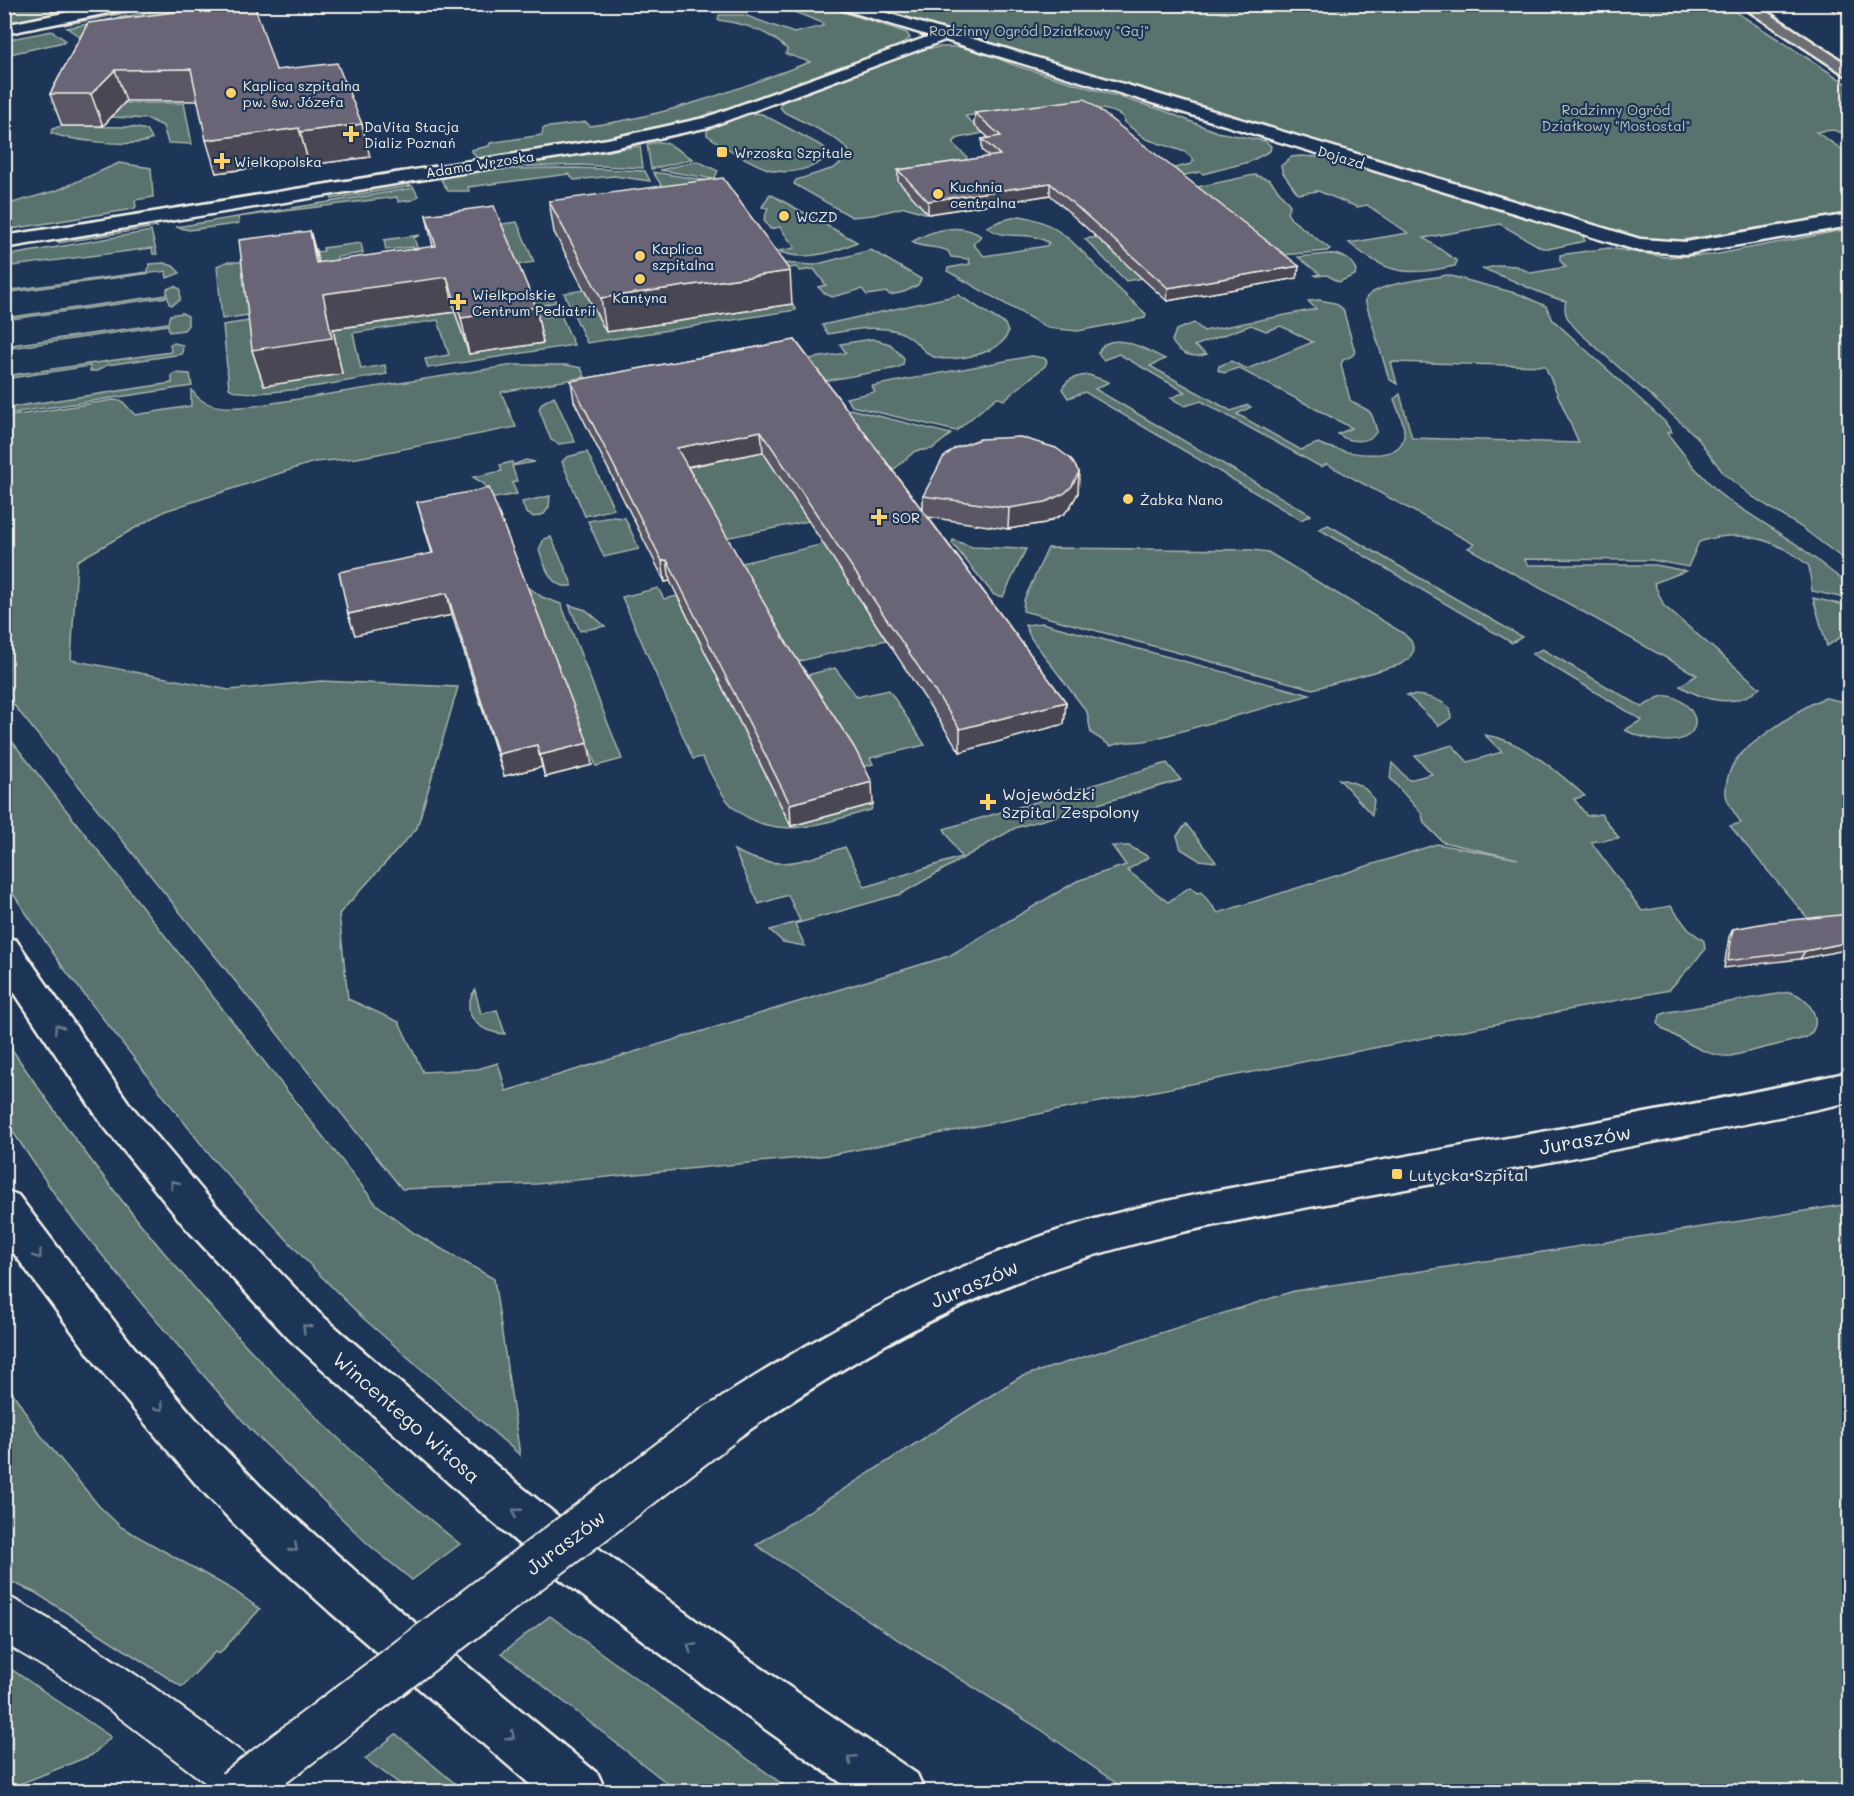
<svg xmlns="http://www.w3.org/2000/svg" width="1854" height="1796" viewBox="0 0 1854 1796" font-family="Mali,sans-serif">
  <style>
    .green { fill: #58726e; stroke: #a6b2ab; stroke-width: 1.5 }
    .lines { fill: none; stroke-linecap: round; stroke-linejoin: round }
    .street-casing { stroke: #f4f1e8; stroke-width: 5 }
    .secondary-casing { stroke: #f4f1e8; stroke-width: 5 }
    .primary-casing { stroke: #f4f1e8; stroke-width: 5 }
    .street { fill: #1d3557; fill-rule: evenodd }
    .secondary { fill: #1d3557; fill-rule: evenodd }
    .primary { fill: #6c6f75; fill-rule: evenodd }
    .tram { stroke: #f4f1e8; stroke-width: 2 }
    .secondary-bridge-casing { stroke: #f4f1e8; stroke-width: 50; stroke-linecap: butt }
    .secondary-bridge { stroke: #1d3557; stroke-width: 46 }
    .wall { fill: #5a5765; stroke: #f4f1e8; stroke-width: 1.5 }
    .shaded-wall { fill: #4a4753; stroke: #f4f1e8; stroke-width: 1.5 }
    .building { fill: #696576; stroke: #f4f1e8; stroke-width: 1.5 }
    .oneway { stroke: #68778a }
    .poi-dot { fill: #ffd166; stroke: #1d3557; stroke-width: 2 }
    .labels { text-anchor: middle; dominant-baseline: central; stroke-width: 4.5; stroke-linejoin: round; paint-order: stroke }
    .far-park-label { font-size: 14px; fill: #bdc5bd; stroke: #1d3557 }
    .far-poi-label { font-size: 14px; fill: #f4f1e8; stroke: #1d3557; text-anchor: start }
    .far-street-label { font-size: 14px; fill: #f4f1e8; stroke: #1d3557 }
    .poi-label { font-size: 16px; fill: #f4f1e8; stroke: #1d3557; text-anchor: start }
    .near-street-label { font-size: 20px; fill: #f4f1e8; stroke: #1d3557 }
  </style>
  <rect width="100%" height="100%" fill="#1d3557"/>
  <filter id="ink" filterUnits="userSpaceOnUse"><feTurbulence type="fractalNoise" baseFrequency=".0167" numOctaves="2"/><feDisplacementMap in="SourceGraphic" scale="12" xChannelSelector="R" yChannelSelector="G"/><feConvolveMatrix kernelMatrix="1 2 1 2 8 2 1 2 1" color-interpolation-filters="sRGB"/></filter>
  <g filter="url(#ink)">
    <g class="green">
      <polygon points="4,5 118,5 5,25"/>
      <polygon points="155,5 166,5 64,25 72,19"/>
      <polygon points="184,5 256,5 83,39 67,28"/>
      <path d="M776,5H820L887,26L907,33L910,38C900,50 859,60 843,66C790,85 738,107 684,122C617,140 546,148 478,159L471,150L489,146L490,143L542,135L543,128L586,122L590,126C667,116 738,89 810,62L786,54L787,49C769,31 742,23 718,20L719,15H744L794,33L823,26V23Z"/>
      <polygon points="864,5 1725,5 1849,85 1849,135 1833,130 1816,132 1849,154 1849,213 1676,241 1635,237"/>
      <polygon points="52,31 65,40 64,42 5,55 5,40"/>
      <path d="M940,47H958L980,51L1014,65L1162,110L1217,132L1265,141L1271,146L1270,151L1249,162L1203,174L1200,172L1174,177L1163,171L1191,164L1194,160L1185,152L1146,139L1124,122L1123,117C1102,97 995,112 965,116L983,133L959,138L954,141V145L967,157L966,160L928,214L905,207L873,215L852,217L794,184L796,180L834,168L851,155C846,139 800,121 784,112L780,107L782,102L918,50Z"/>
      <polygon points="124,103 184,103 192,144 168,143 163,126 148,119 112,117"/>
      <path d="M750,113L762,114L824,147L829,155C816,169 787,176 768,169C751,163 722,146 707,135V131L711,127Z"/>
      <path d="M61,126L132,127L147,130L152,139C134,149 70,140 51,133L52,129Z"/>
      <polygon points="658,142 667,143 693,159 651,169 647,144"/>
      <polygon points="640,146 643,168 579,165 504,167"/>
      <path d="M1301,156L1330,158L1360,167L1574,231L1582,234L1585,241L1553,248H1542L1500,224L1424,238L1457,261L1455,266C1407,276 1388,275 1349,243L1408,233L1367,205L1357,207L1318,191L1298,194L1283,173L1281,166L1291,157Z"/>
      <polygon points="697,161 718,171 714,179 660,170"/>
      <polygon points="119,163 151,168 153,197 135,200 136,207 133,209 5,230 5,205 58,190"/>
      <path d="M577,168L645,171L650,181L614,176L574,180L569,174L468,187L469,191H448L441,180C456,168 553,168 577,168Z"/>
      <polygon points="402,170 397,173 213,203 212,201"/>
      <polygon points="653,172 710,181 665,191"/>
      <polygon points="1254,175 1270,180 1290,205 1287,213 1291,219 1330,249 1327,251 1282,255 1126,281 1085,239 1219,218 1193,188"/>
      <polygon points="403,182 412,186 332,199 329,193"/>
      <polygon points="414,188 418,196 412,200 398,202 397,197 238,217 239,223 236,224 189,230 176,227"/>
      <path d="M770,194L857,242C833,253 803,262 778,251L795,248L780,227L770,229L764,220L768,208L762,207Z"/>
      <path d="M1020,216C1057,221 1078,247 1102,272C1116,287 1131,300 1146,314L1145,318L1078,331L1048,328L947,271L948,268L970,264L969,259L951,257L948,251C936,245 923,249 912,242C931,230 961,222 981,236L973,244L984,256L1046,246L1049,243C1026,228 1008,243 987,227L1000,221Z"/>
      <polygon points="517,222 534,262 511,266 472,228"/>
      <polygon points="149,223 157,227 59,243 58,237"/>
      <path d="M1849,229V563L1801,527L1753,497L1724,474L1696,436L1579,332C1570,322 1562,315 1566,301C1536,294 1511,277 1482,269L1502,265L1516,266L1531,273L1566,267L1560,261V255L1609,248L1665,257L1713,255Z"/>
      <polygon points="151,231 157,254 153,254 152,248 5,267 5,256"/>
      <polygon points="420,235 414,238 424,269 431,268 436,282 326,298 319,265 250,274 255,314 222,319 217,266 226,262 241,262 242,260 270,256 271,259 278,258 278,255 316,249 317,252 324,251 323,248 361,243 363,253 337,257 344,287 422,276 413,247 386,250 384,240"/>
      <polygon points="871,250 921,279 918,285 904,292 890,295 887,292 867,295 862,289 832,297 824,293 818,287 826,285 814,269 800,271 796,267 770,271 781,263 814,265"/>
      <path d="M1328,254C1339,253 1353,259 1356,271L1355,275L1339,282L1327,275L1317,276L1315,275L1320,274L1298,257Z"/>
      <polygon points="164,263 173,266 180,273 167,278 166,271 5,293 5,291 148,272 149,264"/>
      <path d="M1447,275L1519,294L1546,306L1553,320L1664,421L1672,432L1667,433L1694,467L1722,496L1796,544L1849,585V599L1812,591L1809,566C1777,539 1740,528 1699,542L1688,567L1652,560L1524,559L1528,565H1656L1686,571L1654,583L1664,606L1760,688C1736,709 1705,701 1680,686L1697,675L1468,548L1474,544L1327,464L1321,467L1201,401L1185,406L1171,398L1185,392L1119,354L1103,360L1098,353C1109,327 1149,351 1165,359L1150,366L1231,411L1248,405L1251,407L1237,414L1301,450L1318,443C1335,451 1400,467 1404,436C1406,425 1397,409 1394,399L1400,394L1412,438L1579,443L1545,366L1391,362L1397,384L1389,379L1365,300C1373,283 1429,279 1447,275Z"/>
      <polygon points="632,283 654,325 792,304 796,310 587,343 564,293"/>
      <polygon points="174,286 180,289 180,300 172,305 169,304 168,297 5,320 5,318 167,295 167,289"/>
      <path d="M552,295L556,302L538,306L544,317L561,315L574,345L428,368L425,359L449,355L438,320L353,333L361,369L385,365L387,374C360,378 247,403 229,388L223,325L256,320L342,374L332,327L454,309L469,354L525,299Z"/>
      <path d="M958,295L1005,324L1008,332C1002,354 953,363 934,357C922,353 917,337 897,331C874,325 851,330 828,334L822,325Z"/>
      <path d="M1319,300L1335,303L1343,309L1355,352L1352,356L1343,360L1341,365L1350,400C1371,415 1369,403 1377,431C1369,445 1348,442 1338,434L1352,428L1238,368L1224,373L1218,370L1219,366L1231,361L1247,369L1313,342L1281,326L1266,331L1251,325L1194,346L1207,354C1193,359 1179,354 1172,341L1176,330L1194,323L1204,331L1316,309L1308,301Z"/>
      <polygon points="182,313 188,316 188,325 184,330 169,332 168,325 5,349 5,346 168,323 170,315"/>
      <polygon points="872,339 890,344 904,358 903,365 897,368 824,381 808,359 846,353 840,344"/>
      <polygon points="174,343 183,345 182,354 107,365 97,371 90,371 90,366 5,379 5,376 171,352 170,344"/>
      <polygon points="1032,356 1044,358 1047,361 1045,366 1004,400 997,397 956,431 852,406 846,398 875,392 872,386"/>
      <path d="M514,365H567L581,368L585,377L501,392L516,427L357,458L314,462L165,511L77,561L71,660L229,690L321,681L458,687L417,828L339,914L348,999L399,1022L423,1072L478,1069L498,1063L506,1091L949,956L1077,881L1126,865L1112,846H1129L1149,857L1127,870L1168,902L1190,887L1197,893L1201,892L1218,913L1437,844L1518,859L1443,842L1424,823L1422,814L1390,778L1392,763L1409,780L1432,774L1415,756L1452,745L1468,762L1502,752L1485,735C1522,740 1558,772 1585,796L1574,799L1587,816L1601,814L1619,838L1591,842L1642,911L1671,906L1688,929L1704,941L1705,950L1669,990L830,1155L536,1184L402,1189L5,694V417L113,400L122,401L135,415L191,406V390H192C204,411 234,408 254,406Z"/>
      <polygon points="175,373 190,374 192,386 5,414 5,408 172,383 172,375"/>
      <path d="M1089,375L1109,382L1095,389L1311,515L1301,520L1085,392L1068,398L1062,389C1067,378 1078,376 1089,375Z"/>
      <polygon points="554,396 575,442 559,444 551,440 539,409 542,403"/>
      <polygon points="850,409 951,434 932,449 915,451 891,472 848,411"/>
      <polygon points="756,441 809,521 720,539 674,457 695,465 740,456"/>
      <polygon points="587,452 614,509 585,516 562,462 567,457"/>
      <polygon points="526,460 535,462 512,466 517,481 512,483 517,494 490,499 484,484 473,477 502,471 500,465 512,462 513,465"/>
      <polygon points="550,496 549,507 544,514 534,517 526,513 522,502"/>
      <polygon points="612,517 625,518 639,549 604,557 588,521"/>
      <polygon points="1328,525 1522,637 1512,643 1319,529"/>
      <path d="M551,537L572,584L571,586C550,589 545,566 539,550L544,539Z"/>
      <polygon points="953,540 972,547 1026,549 1003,597 994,595 952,543"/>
      <polygon points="824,544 886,640 788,664 733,565"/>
      <polygon points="1048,548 1253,550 1268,552 1403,633 1411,641 1414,650 1409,659 1399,665 1313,689 1023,611 1024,600"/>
      <polygon points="527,586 542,597 561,604 622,759 596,766"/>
      <path d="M658,588L664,599L677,596L791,826L873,804L871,810C824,822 776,844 734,808C720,795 711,773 702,757L693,759L622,597Z"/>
      <polygon points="1813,598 1849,606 1849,632 1827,646"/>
      <polygon points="569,605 586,610 605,626 580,631"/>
      <path d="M1042,623L1310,695L1150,740C1137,743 1122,740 1111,746L1091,733L1087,712L1031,638L1025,625Z"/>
      <path d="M1542,649L1642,707C1648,704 1655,698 1663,696C1677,693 1701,713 1694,728C1684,750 1641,739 1625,730L1642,720L1532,654Z"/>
      <polygon points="835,668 857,697 889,690 925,745 870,758 873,764 855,769 807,675"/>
      <path d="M1407,695C1424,695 1437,697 1450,708L1451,718L1439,726Z"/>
      <path d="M1826,698L1849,703V917L1811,922L1730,826L1741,823C1736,814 1727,805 1726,794C1725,781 1731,764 1740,755C1754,741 1809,701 1826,698Z"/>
      <polygon points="4,731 376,1204 414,1233 494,1279 520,1455 363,1318 313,1268 212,1158 62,966 5,882"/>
      <path d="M1167,763L1181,780L1015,828L901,894L795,924L805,946L783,942L770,930L800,921L788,895L759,904L734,850C777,873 802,861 845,847L865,887L961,857L944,829Z"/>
      <path d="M1339,779C1355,782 1366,786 1374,800L1372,815Z"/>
      <polygon points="1186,824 1216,862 1199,860 1181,849 1177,836"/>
      <path d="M475,990L481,1014L497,1010L505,1034C481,1033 458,1015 475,990Z"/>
      <path d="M1790,992C1810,997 1827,1025 1805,1038L1731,1056C1707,1058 1684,1040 1663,1029L1658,1024L1660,1015L1668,1012Z"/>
      <path d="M5,1039C131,1228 282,1402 460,1544L412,1580L369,1545L250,1429L142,1304L64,1208L5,1120Z"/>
      <polygon points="1849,1204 1849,1791 1127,1791 1040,1729 903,1643 756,1545 1020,1377 1294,1291"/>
      <polygon points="4,1379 38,1432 99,1506 121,1527 233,1590 260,1609 219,1654 215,1652 182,1687 36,1593 5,1579"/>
      <polygon points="550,1616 792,1791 678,1792 672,1787 502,1653"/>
      <polygon points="4,1665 5,1665 111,1737 92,1755 5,1790"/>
      <polygon points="396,1734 464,1791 410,1791 365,1759"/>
    </g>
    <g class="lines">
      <g class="street-casing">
        <g id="street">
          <polygon points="109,4 140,4 133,8 4,34 4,25"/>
          <polygon points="833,4 857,4 1640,239 1686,242 1850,214 1850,226 1686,254 1639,251 945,40 709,127 608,149 4,248 4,236 608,139 704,118 930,36 835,7"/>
        </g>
      </g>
      <g class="secondary-casing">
        <g id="secondary">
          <polygon points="4,937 16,940 128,1102 213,1203 319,1313 512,1479 594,1545 741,1654 917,1774 925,1792 854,1792 707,1688 560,1579 480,1511 289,1339 185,1227 102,1124 4,977"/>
          <path d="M1850,1072V1102C1692,1136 1532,1165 1374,1195C1263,1216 1152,1233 1046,1271C934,1311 832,1372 735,1440L719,1446L703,1440L697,1425L703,1410C823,1330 950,1263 1088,1221C1181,1194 1278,1180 1373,1162C1532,1134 1691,1106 1850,1072Z"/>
          <polygon points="4,1190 18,1195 133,1346 195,1418 260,1486 396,1607 598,1774 606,1792 539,1792 330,1612 245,1535 195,1483 103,1373 4,1240"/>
        </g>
      </g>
      <g class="primary-casing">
        <polygon id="primary" points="1738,4 1755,4 1850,66 1850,78"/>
      </g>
      <use href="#street" class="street"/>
      <use href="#secondary" class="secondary"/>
      <use href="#primary" class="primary"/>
      <g class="tram">
        <path d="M4,1593C109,1648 202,1721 296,1792"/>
        <polyline points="4,1644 87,1694 216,1792"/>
      </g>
      <g class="secondary-bridge-casing">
        <polyline id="secondary-bridge" points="236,1792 719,1425"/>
      </g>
      <use href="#secondary-bridge" class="secondary-bridge"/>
    </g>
    <g class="wall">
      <polygon points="1823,4 1850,4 1850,12 1837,13"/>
      <polygon points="88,23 276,70 370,157 309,165 308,161 216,173 198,101 126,101 103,126 62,126 50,94"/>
      <polygon points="975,113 1299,266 1297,278 1167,301 1050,195 928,214 898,181 898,170 989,157 982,150 982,139 989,138 974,125"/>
      <polygon points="549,201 792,304 606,332 554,232"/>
      <polygon points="426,215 536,307 543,343 469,354 455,312 333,329 342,374 264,386 252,350 310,231 319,263 433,247"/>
      <polygon points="795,340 923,511 923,496 1079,472 1078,493 1070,507 1064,514 1045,523 1008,529 928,517 1066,702 1064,724 960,752 763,452 688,467 873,804 791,826 670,581 665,582 574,401 571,381"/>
      <polygon points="417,502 592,765 545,777 542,767 504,776 452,615 355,635 348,614 432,553"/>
      <polygon points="1850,914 1850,949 1800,959 1724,968 1729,937 1733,929"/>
    </g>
    <g class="shaded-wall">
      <polygon points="115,70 126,101 103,126 91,94"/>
      <polygon points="362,124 370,157 309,165 300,132"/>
      <polygon points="299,128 308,161 216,173 206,140"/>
      <polygon points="1050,183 1050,195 928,214 928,201"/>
      <polygon points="310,231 319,265 447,277 455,312 333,329 342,374 264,386 252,350 316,263"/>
      <polygon points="1299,266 1297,278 1167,301 1168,288"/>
      <polygon points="790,271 792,304 606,332 601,298"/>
      <polygon points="536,307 543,343 469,354 461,318"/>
      <polygon points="761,431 763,452 680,468 677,448"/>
      <polygon points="1079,472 1078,493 1070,507 1064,514 1045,523 1008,529 1009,508"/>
      <polygon points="667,560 670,581 665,582 662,561"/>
      <polygon points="447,593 452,615 355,635 348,614"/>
      <polygon points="1066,702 1064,724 960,752 960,729"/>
      <polygon points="588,743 592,765 545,777 540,755"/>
      <polygon points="537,745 542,767 504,776 498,754"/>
      <polygon points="872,782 873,804 791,826 790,804"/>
      <polygon points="1850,942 1850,949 1800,959 1805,951"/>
    </g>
    <g class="building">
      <polygon points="238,4 254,4 276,70 337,63 362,124 300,132 299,128 206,140 191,69 115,70 91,94 50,94 88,23"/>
      <polygon points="1837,4 1850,4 1850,6 1840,6"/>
      <polygon points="1085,99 1299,266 1168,288 1050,183 928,201 898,170 1000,155 982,139 1001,136 975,113"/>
      <polygon points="723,178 790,271 601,298 549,201"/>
      <polygon points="494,206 536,307 461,318 447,277 323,294 332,338 252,350 239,240 310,231 316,263 436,246 426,215"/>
      <polygon points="795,340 1066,702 960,729 761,431 677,448 786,642 854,747 872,782 790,804 667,560 662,561 571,381"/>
      <polygon points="1020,437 1056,448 1071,459 1079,472 1072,486 1065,493 1046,502 1009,508 923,496 943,458 955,448 980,439"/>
      <polygon points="489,488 588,743 540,755 537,745 498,754 447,593 348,614 339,572 433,553 417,502"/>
      <polygon points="1850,914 1850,942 1805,951 1728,961 1733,929 1771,922"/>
    </g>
    <defs><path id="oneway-chevron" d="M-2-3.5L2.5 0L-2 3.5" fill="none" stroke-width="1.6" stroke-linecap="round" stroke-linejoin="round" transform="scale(1.5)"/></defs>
    <g class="oneway">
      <use href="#oneway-chevron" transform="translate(58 1028) rotate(-124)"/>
      <use href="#oneway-chevron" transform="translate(174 1184) rotate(-129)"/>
      <use href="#oneway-chevron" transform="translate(38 1255) rotate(55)"/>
      <use href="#oneway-chevron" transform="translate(306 1328) rotate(-137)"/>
      <use href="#oneway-chevron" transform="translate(160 1407) rotate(50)"/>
      <use href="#oneway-chevron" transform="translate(516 1512) rotate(-141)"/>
      <use href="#oneway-chevron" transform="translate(294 1548) rotate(42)"/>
      <use href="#oneway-chevron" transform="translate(691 1647) rotate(-144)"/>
      <use href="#oneway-chevron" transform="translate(511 1736) rotate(39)"/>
      <use href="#oneway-chevron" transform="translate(851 1759) rotate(-146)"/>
    </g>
  </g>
  <g class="poi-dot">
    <circle cx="231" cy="93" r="6"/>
    <path d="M348 125h6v6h6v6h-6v6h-6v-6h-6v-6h6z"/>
    <rect x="716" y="146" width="12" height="12" rx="3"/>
    <path d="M219 152h6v6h6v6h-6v6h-6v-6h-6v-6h6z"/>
    <circle cx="938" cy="194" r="6"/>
    <circle cx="784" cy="216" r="6"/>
    <circle cx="640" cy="256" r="6"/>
    <circle cx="640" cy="279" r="6"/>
    <path d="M455 293h6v6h6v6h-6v6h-6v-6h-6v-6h6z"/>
    <circle cx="1128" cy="499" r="6"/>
    <path d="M876 508h6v6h6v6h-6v6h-6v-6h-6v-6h6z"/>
    <path d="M985 793h6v6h6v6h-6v6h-6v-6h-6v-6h6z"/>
    <rect x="1391" y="1168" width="12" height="12" rx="3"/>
  </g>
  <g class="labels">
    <g class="far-park-label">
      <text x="1039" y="30">Rodzinny Ogród Działkowy "Gaj"</text>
      <text x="1616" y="109">Rodzinny Ogród<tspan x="1616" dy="16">Działkowy "Mostostal"</tspan></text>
    </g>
    <g class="far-poi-label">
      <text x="243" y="85">Kaplica szpitalna<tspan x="243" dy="16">pw. św. Józefa</tspan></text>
      <text x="364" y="126">DaVita Stacja<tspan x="364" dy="16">Dializ Poznań</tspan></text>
      <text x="734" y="152">Wrzoska Szpitale</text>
      <text x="234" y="161">Wielkopolska</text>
      <text x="950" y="186">Kuchnia<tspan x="950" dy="16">centralna</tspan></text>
      <text x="796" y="216">WCZD</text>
      <text x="652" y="248">Kaplica<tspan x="652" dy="16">szpitalna</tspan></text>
      <text x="472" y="294">Wielkpolskie<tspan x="472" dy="16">Centrum Pediatrii</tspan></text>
      <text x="640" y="297" text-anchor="middle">Kantyna</text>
      <text x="1140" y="499">Żabka Nano</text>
      <text x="892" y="517">SOR</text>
    </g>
    <g class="far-street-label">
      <text transform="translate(1341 157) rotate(17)">Dojazd</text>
      <text transform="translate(480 164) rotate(-9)">Adama Wrzoska</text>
    </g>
    <g class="poi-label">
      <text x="1002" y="793">Wojewódzki<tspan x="1002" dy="18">Szpital Zespolony</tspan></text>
      <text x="1409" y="1174">Lutycka Szpital</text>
    </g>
    <g class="near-street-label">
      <text transform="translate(1585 1139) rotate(-10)">Juraszów</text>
      <text transform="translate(974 1283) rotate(-23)">Juraszów</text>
      <text transform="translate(407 1417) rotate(41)">Wincentego Witosa</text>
      <text transform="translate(565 1542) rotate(-37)">Juraszów</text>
    </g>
  </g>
  <rect width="1854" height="1796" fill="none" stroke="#1d3557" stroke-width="24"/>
  <rect x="12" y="12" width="1830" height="1772" fill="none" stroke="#f4f1e8" stroke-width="2" filter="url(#ink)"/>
</svg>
